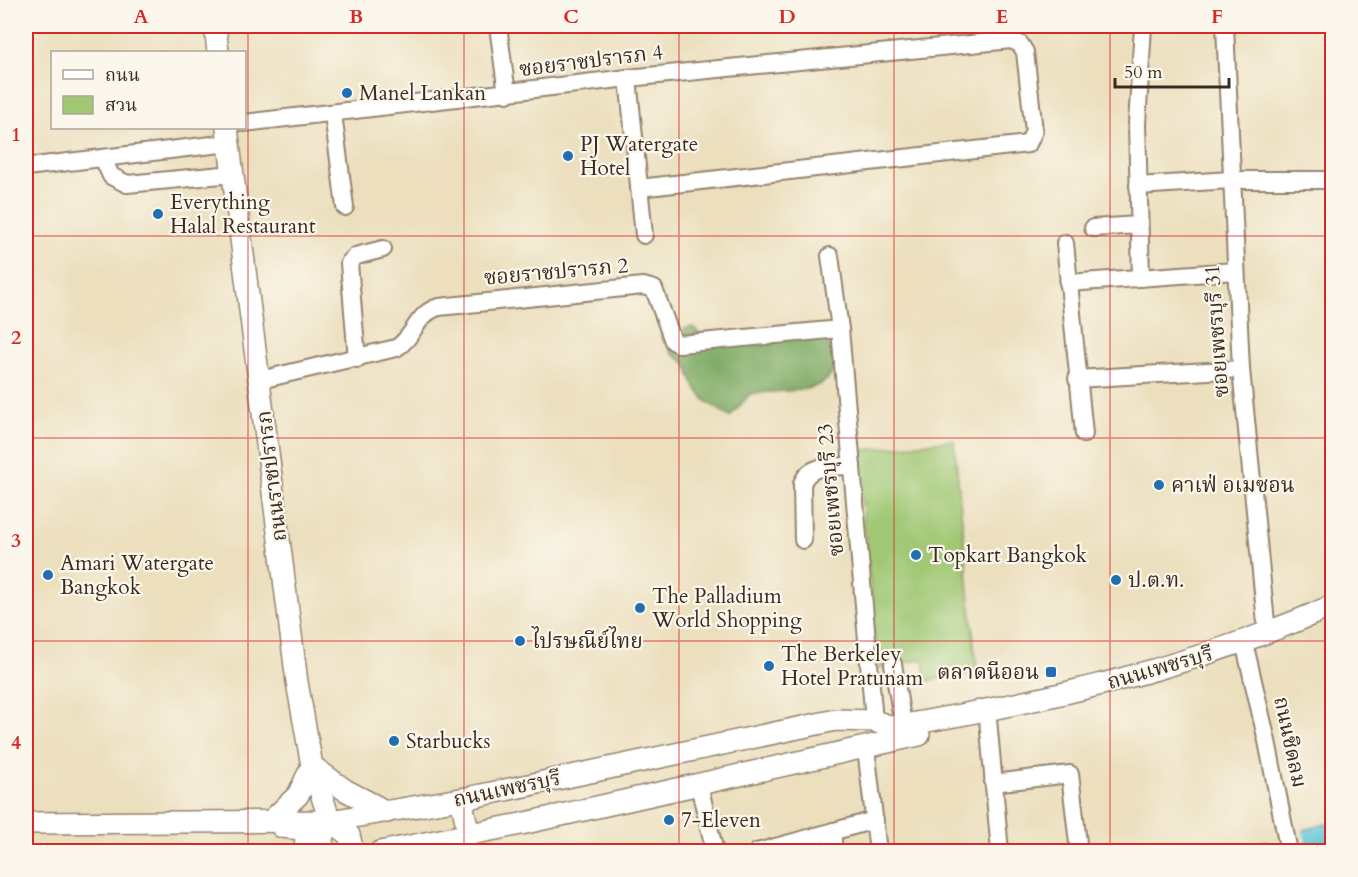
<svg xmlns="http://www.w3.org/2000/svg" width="1358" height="877" viewBox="0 0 1358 877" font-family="Cardo,'Noto Serif Thai',serif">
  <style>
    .green { fill: #a0c874; stroke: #6e7949; stroke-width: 1.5 }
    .forest { fill: #80ac66; stroke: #5e6b42; stroke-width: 1.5 }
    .water { fill: #59c3d4; stroke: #4a7679; stroke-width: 1.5 }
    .pier { fill: #ecdfbe }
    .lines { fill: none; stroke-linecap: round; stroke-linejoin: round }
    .ferry { stroke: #445855; stroke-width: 1.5; stroke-dasharray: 8 6; stroke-linecap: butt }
    .minor-casing { stroke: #94846e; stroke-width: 20 }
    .major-casing { stroke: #94846e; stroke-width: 24 }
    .minor { stroke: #fff; stroke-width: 16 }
    .major { stroke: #fff; stroke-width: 21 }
    .grid { fill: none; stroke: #d62828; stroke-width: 1.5; stroke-opacity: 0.55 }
    .poi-dot { fill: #1f6fb2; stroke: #fbf7ec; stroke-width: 2 }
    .labels { text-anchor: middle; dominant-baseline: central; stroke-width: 4.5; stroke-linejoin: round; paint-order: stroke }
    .street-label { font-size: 21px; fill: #3b2a1e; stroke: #fbf7ec }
    .poi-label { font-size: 21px; fill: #3b2a1e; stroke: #fbf7ec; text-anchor: start }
    .neatline { fill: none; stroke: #d62828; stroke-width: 2 }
    .grid-label { font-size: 20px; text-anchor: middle; font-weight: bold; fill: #d62828 }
  </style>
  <rect width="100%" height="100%" fill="#fbf7ec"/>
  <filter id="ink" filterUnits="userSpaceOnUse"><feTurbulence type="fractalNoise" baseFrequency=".0167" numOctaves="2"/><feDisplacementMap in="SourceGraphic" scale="12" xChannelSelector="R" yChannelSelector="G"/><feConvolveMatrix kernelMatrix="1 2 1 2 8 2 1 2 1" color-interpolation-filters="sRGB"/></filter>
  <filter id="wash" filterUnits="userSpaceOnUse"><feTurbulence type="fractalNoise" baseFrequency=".008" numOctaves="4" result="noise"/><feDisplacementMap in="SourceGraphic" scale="24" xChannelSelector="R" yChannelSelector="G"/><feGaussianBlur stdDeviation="1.35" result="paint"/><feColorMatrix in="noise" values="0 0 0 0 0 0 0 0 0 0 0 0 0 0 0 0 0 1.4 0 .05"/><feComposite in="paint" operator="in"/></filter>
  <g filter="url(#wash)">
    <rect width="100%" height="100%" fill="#ecdfbe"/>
    <polygon class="green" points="954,440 977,672 926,681 924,659 878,668 857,451"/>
    <path class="forest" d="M693,327L702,336L821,335L835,353C841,400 778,388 750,394L730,417L706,401L695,387L686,364L672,353L669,348L686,328Z"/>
    <polygon class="water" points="1332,822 1332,851 1226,852"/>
    <polygon class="pier" points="1302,827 1307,851 1269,851 1266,837"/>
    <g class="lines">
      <g class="ferry">
        <polyline points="1296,851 1332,841"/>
        <polyline points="1245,852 1253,844 1267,852"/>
      </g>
    </g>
  </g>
  <g filter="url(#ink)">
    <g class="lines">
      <g class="minor-casing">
        <g id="minor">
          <polyline points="498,26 507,94"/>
          <polyline points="1225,26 1241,369 1267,633"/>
          <polyline points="628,78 644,235"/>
          <polyline points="333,114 345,207"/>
          <polyline points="244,123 628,78 1011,40 1020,44 1025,52 1034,131 1028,144 639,188"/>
          <polyline points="103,158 111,176 127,184 233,174"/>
          <polyline points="26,167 229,143"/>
          <polyline points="1138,186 1230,180 1332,180"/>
          <polyline points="1093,228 1138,225"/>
          <polyline points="1065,243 1084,434"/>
          <polyline points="830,256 840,329 874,721"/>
          <polyline points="1141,278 1137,124 1143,26"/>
          <polyline points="1068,283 1236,271"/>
          <polyline points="357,359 349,263 356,256 383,249"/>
          <polyline points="1077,379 1241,369"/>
          <path d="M260,380L396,348C415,337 416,313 439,307L643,286L654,289L673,341L679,344L840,329"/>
          <path d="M803,540L802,484C809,463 833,467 852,466"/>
          <polyline points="1244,642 1267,741 1289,852"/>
          <polyline points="893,664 903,725"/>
          <polyline points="987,708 1000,852"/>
          <polyline points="866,748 878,852"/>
          <polyline points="993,783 1070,774 1079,852"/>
          <polyline points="699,785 715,852"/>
          <polyline points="833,831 833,852"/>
          <polyline points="757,852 875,820"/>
        </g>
      </g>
      <g class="major-casing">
        <g id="major">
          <polyline points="215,26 218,52"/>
          <polyline points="227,128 297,682 312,766 330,821"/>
          <polyline points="312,766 345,790 387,812"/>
          <polyline points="461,799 469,835"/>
          <polyline points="271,821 298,795 312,766"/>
          <polyline points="330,821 349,835 353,852"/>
          <path d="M26,823L330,821L472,797L836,720L874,721L892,727C1047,701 1188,669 1332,606"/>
          <polyline points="282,827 302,829 306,836 305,852"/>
          <polyline points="325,852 321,839 330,821"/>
          <polyline points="380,852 521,824 919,735"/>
        </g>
      </g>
      <use href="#minor" class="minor"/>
      <use href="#major" class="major"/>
    </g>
  </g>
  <path class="grid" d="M248,26V852M464,26V852M679,26V852M894,26V852M1110,26V852M26,236H1332M26,438H1332M26,641H1332"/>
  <g class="poi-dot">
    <circle cx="347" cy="93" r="6"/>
    <circle cx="568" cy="156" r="6"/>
    <circle cx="158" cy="214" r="6"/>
    <circle cx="1159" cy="485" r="6"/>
    <circle cx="916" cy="555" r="6"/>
    <circle cx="48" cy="575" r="6"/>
    <circle cx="1116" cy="580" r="6"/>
    <circle cx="640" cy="608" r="6"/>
    <circle cx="520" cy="641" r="6"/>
    <circle cx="769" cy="666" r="6"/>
    <rect x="1045" y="666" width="12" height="12" rx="3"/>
    <circle cx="394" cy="741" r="6"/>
    <circle cx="669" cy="820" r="6"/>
  </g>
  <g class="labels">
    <g class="street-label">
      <text transform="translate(591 61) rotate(-7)">ซอยราชปรารภ 4</text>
      <text transform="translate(556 272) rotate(-5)">ซอยราชปรารภ 2</text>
      <text transform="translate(1217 331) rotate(-94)">ซอยเพชรบุรี 31</text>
      <text transform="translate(272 476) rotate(-97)">ถนนราชปรารภ</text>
      <text transform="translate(831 490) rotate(-95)">ซอยเพชรบุรี 23</text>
      <text transform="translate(1160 668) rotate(-16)">ถนนเพชรบุรี</text>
      <text transform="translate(1290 742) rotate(78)">ถนนชิดลม</text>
      <text transform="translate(507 789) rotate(-12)">ถนนเพชรบุรี</text>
    </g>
    <g class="poi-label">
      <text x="359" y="93">Manel Lankan</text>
      <text x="580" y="144">PJ Watergate<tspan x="580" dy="24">Hotel</tspan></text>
      <text x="170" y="202">Everything<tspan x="170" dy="24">Halal Restaurant</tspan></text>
      <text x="1171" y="485">คาเฟ่ อเมซอน</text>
      <text x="928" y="555">Topkart Bangkok</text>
      <text x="60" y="563">Amari Watergate<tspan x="60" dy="24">Bangkok</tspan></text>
      <text x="1128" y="580">ป.ต.ท.</text>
      <text x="652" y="596">The Palladium<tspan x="652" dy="24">World Shopping</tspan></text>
      <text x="532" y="641">ไปรษณีย์ไทย</text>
      <text x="781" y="654">The Berkeley<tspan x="781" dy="24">Hotel Pratunam</tspan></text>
      <text x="1039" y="672" text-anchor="end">ตลาดนีออน</text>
      <text x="406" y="741">Starbucks</text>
      <text x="681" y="820">7-Eleven</text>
    </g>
  </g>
  <rect width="1358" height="877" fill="none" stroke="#fbf7ec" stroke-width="66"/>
  <rect x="51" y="51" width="195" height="78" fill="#fbf7ec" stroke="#aea59a" stroke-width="1.5"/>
  <rect x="63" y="70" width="30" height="9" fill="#ffffff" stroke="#aea59a" stroke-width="1.5"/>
  <text x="105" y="81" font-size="18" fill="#3b2a1e">ถนน</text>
  <rect x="63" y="96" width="30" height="18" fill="#a0c874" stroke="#aea59a" stroke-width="1.5"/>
  <text x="105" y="111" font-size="18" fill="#3b2a1e">สวน</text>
  <path d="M1115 78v9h114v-9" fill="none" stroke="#3b2a1e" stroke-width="3"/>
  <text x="1124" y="78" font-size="18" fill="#3b2a1e" stroke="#fbf7ec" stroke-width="4.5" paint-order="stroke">50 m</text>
  <rect x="33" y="33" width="1292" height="811" class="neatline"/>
  <g class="grid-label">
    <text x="141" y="23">A</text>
    <text x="356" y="23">B</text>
    <text x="571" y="23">C</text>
    <text x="787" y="23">D</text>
    <text x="1002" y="23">E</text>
    <text x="1217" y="23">F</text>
    <text x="16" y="141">1</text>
    <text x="16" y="344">2</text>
    <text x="16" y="547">3</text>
    <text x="16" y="749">4</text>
  </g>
</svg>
